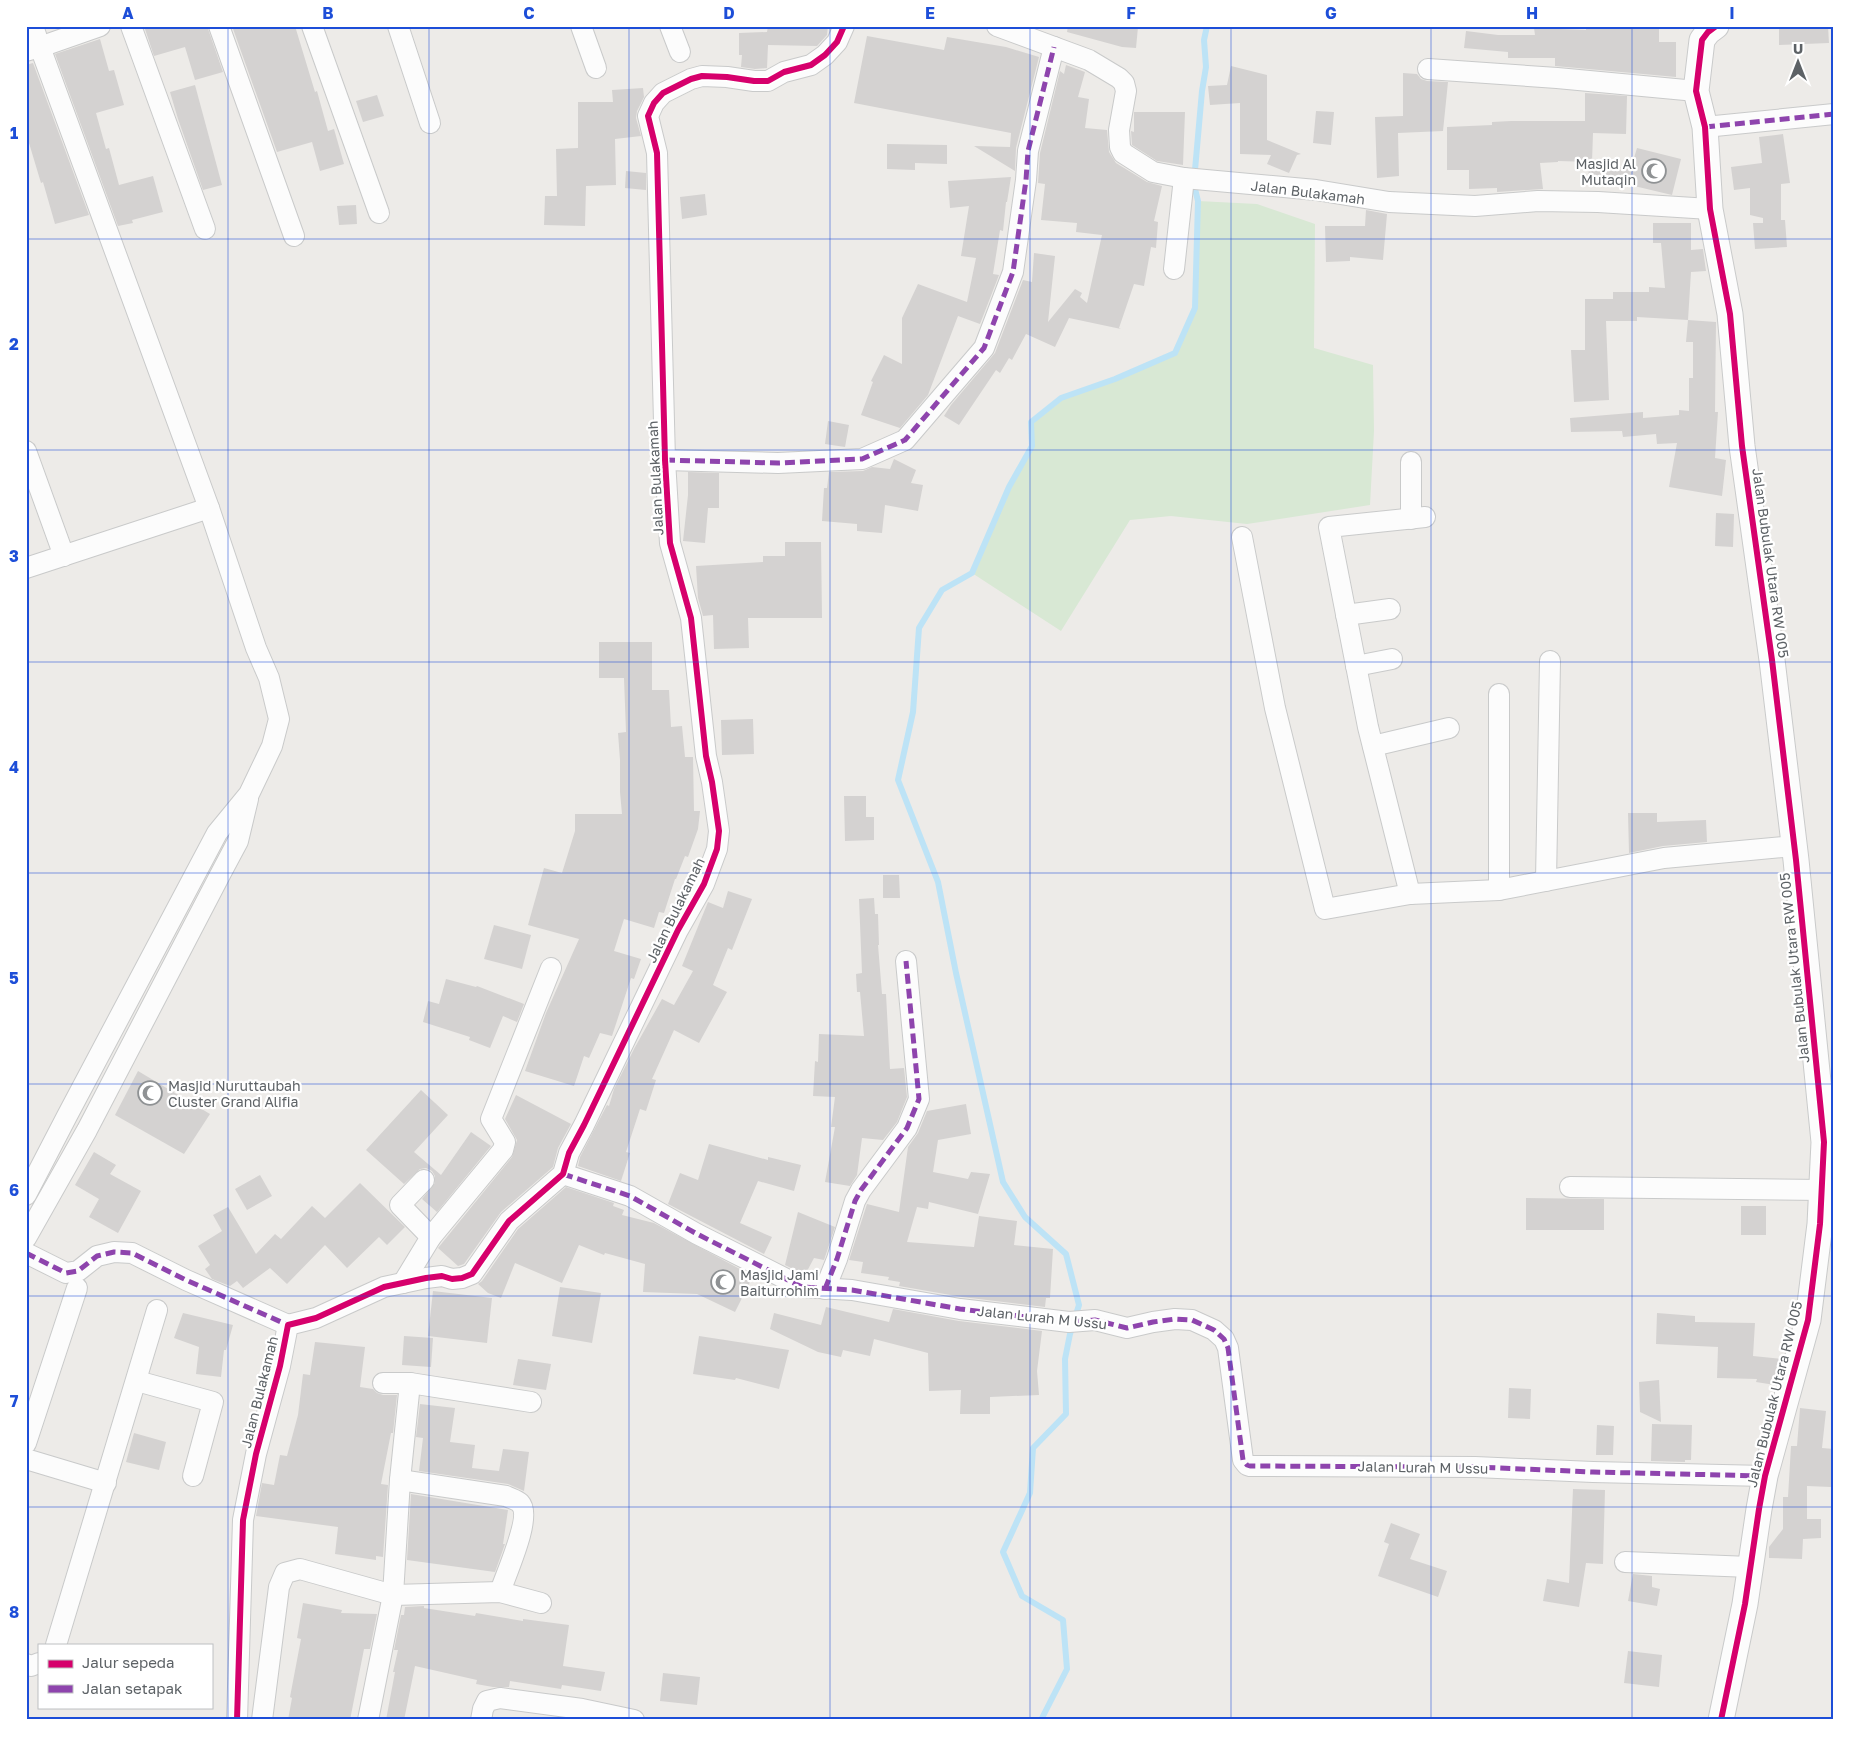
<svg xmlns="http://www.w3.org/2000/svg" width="1860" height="1746" viewBox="0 0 1860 1746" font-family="'Golos Text',sans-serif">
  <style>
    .green { fill: #d8e8d4 }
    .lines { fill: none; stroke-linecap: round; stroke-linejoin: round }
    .stream { stroke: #bde3f6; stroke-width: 6 }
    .building { fill: #d4d2d1 }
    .minor-casing { stroke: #c9caca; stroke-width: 22 }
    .tertiary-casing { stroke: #c9caca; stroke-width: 27 }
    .minor { stroke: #fcfcfc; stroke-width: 20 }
    .tertiary { stroke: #fcfcfc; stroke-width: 25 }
    .quiet { stroke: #8e44ad; stroke-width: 5; stroke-dasharray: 10 5; stroke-linecap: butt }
    .cycleway-casing { stroke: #fff; stroke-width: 9 }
    .cycleway { stroke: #d6006c; stroke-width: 6 }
    .grid { fill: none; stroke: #1d4ed8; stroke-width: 1; stroke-opacity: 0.55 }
    .labels { text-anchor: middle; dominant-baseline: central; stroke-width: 4.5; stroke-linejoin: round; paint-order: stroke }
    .poi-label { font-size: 14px; fill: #5d6266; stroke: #fff; text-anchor: start }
    .street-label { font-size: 14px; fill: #5d6266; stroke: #fff }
    .neatline { fill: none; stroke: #1d4ed8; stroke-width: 2 }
    .grid-label { font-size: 16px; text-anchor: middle; font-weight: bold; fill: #1d4ed8 }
  </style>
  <rect width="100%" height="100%" fill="#edebe8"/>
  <polygon class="green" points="1198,201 1257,204 1315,224 1314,348 1373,365 1374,431 1370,505 1247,524 1171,516 1130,520 1061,631 972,573 1009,487 1032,446 1031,422 1061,398 1115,379 1175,353 1195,307"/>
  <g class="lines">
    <g class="stream">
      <polyline points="1195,170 1202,91 1206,67 1204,40 1207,26"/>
      <polyline points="1041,1720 1067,1669 1063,1620 1022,1596 1003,1552 1030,1493 1033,1448 1066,1414 1065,1359 1070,1334 1079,1305 1066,1254 1025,1217 1003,1182 956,973 938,882 898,780 913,712 919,628 942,590 972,573 1009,487 1032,446 1031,422 1061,398 1115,379 1175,353 1195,308 1198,201 1195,189"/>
    </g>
  </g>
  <g class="building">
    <polygon points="144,26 207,26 223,72 195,80 185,47 154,56"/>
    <polygon points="232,26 295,26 315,92 317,91 328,131 334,129 344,164 320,171 312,142 277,152"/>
    <polygon points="768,26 828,26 827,35 817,46 768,45 767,68 755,69 741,67 742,55 739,55 739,33 767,32"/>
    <polygon points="1068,26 1138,27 1136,48 1122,47 1067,32"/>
    <polygon points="1586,26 1659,26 1659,42 1676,42 1676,77 1555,66 1555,58 1508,58 1508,52 1464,48 1466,31 1498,35 1535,35 1534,28 1586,30"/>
    <polygon points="1779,26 1828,26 1829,43 1779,45"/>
    <polygon points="867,36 944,50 947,37 1006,47 1039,57 1016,148 1015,171 974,146 1010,147 1011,133 854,103"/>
    <polygon points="100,39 109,71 114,70 124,105 96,113 106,149 109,148 119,185 153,176 163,212 132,220 133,223 118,226 55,54"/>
    <polygon points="33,63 89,215 55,224 43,182 41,183 26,133 26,65"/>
    <polygon points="1066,65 1085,72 1078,97 1089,99 1085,128 1107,130 1109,152 1116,163 1147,182 1162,186 1154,221 1158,222 1156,248 1151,247 1144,286 1134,284 1119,328 1121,329 1069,318 1055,347 1026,334 1012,360 1009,358 1000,373 996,370 959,425 944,416 951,405 995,353 1023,280 1032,282 1034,253 1055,256 1048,322 1075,289 1082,293 1080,297 1087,303 1102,235 1076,232 1077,223 1041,220 1045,184 1038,183 1040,153 1060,71 1064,74"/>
    <polygon points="1231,66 1267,75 1267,140 1301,154 1297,155 1289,173 1267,164 1271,155 1240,154 1240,103 1210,105 1208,86 1227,85"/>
    <polygon points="1403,73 1417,74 1421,79 1427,81 1448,82 1443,131 1398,133 1399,176 1377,178 1375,117 1403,116"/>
    <polygon points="195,85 222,185 203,190 178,119 170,92"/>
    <polygon points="643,88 644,97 637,111 636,118 641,136 615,139 616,185 586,186 585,226 544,225 545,196 557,196 556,149 578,148 578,102 613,102 612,90"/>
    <polygon points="1585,93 1627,96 1626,134 1593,133 1592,162 1558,161 1558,162 1540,163 1543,189 1497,192 1497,188 1469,189 1469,170 1447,170 1447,127 1492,125 1492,122 1511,121 1585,121"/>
    <polygon points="377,95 384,116 363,122 356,101"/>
    <polygon points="1316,111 1334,112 1331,145 1313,143"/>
    <polygon points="1134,112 1185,112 1183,165 1157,161 1132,145 1131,131 1134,132"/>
    <polygon points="1783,134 1790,183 1781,184 1781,220 1785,220 1787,247 1755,249 1753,223 1763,223 1763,218 1750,215 1750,188 1734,190 1731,167 1762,163 1759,137"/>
    <polygon points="887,144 947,145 947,164 915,163 915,170 887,169"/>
    <polygon points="1637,148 1681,159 1672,195 1588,175 1590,166 1631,168"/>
    <polygon points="626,171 646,173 646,190 625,188"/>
    <polygon points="1011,177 1007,202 1006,202 1003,231 1000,230 993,274 999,275 980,324 958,316 928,395 900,428 861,415 873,382 871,381 884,355 902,364 902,318 918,284 967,302 976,258 961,256 969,206 950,208 948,181"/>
    <polygon points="705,194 707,215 682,219 680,197"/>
    <polygon points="356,205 357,224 339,225 337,206"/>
    <polygon points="1366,210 1387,214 1383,260 1350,257 1350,261 1326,262 1325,226 1365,226"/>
    <polygon points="1653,223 1691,223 1691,250 1703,249 1706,271 1691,272 1688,320 1637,317 1637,321 1606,321 1609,400 1574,402 1571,350 1585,350 1585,299 1613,299 1613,292 1649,292 1649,287 1665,288 1661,243 1653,243"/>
    <polygon points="1688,320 1716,322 1715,412 1718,412 1715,458 1726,460 1722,496 1669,487 1677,443 1657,444 1656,434 1623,437 1622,431 1571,432 1570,418 1643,412 1643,418 1679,415 1679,410 1689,411 1689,378 1693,378 1693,342 1686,342"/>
    <polygon points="828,421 849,425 845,447 825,444"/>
    <polygon points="894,459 916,470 911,483 923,485 918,511 885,505 882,533 857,531 857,524 822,521 824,488 827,488 829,472 863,471 872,467 890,469"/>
    <polygon points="688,472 719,473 719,508 708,508 705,543 683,541 688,495"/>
    <polygon points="1716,513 1734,514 1733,547 1715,546"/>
    <polygon points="785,542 821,542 822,618 748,618 749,648 714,649 713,615 703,616 698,598 696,566 763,562 763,556 785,556"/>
    <polygon points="599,642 652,642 652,690 669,690 671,727 682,726 685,757 693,757 694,811 700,811 698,829 688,857 685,856 676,879 675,879 664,913 659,912 654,928 624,919 614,951 641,959 634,979 631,978 612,1036 600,1033 589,1058 584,1056 574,1086 525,1071 546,1013 579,939 528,925 544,868 562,873 575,831 575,814 622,814 620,792 620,760 618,733 626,732 624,678 599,678"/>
    <polygon points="753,719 754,754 722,755 721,720"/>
    <polygon points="844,796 866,796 866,817 874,817 874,840 845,841"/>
    <polygon points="1628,813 1657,813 1657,822 1706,820 1707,842 1663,846 1629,853"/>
    <polygon points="883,875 899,875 900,898 883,898"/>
    <polygon points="728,891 752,899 732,950 728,948 713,985 727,992 699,1043 674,1030 652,1079 656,1080 646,1111 640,1109 626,1152 630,1153 621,1181 578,1166 580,1157 607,1105 609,1106 614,1089 634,1049 662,999 674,1005 693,971 682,966 708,902 723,908"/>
    <polygon points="874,898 875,914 878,914 879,945 878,945 882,994 886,994 890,1069 904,1068 907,1097 897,1122 883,1140 862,1138 857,1175 850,1186 825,1182 835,1127 831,1127 835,1097 813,1096 815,1061 818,1062 819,1034 864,1036 860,992 857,992 856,974 862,973 859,899"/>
    <polygon points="494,925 531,935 522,969 484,959"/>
    <polygon points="446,979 476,987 477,986 524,1004 517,1022 503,1016 490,1048 469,1040 470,1037 423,1022 428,1001 439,1004"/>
    <polygon points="138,1071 210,1114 184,1154 115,1115"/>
    <polygon points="421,1090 448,1115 414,1152 441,1175 471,1132 491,1146 437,1212 422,1199 435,1183 435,1176 432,1171 426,1168 420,1169 404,1184 366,1150"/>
    <polygon points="516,1095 571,1124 558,1148 553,1167 501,1212 464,1264 458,1266 438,1248 512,1157 517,1140 505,1119"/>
    <polygon points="966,1104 971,1134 938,1140 933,1172 968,1179 971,1172 990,1174 978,1214 929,1202 928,1209 917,1207 907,1242 974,1247 979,1216 1017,1221 1014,1245 1053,1249 1050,1298 1046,1298 1045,1307 962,1297 899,1286 900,1282 888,1280 889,1277 861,1273 863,1262 849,1260 867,1204 899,1212 908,1147 918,1133 927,1111"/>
    <polygon points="709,1144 768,1160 768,1157 801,1165 794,1191 758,1181 740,1223 772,1237 764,1254 668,1204 680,1173 698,1180"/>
    <polygon points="94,1152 116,1165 110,1174 141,1191 118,1233 89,1217 99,1199 75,1185"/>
    <polygon points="260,1175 272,1196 247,1210 235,1189"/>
    <polygon points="360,1183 405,1227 387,1245 379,1237 347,1268 325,1245 287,1284 270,1268 243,1288 237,1281 230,1286 212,1279 205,1269 210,1265 198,1246 222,1231 213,1215 228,1207 256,1254 275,1234 281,1239 312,1206 325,1218"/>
    <polygon points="566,1187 614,1203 613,1206 624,1210 622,1215 654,1223 753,1276 735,1312 697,1294 643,1292 645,1264 605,1253 604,1255 579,1245 562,1283 515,1263 501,1298 488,1293 478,1284 482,1281 518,1229"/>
    <polygon points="1526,1198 1604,1199 1604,1230 1526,1230"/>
    <rect x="1741" y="1206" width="25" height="29"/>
    <polygon points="798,1212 835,1227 824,1260 814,1258 805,1275 785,1265"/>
    <polygon points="560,1287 601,1293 592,1343 552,1336"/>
    <polygon points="433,1291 492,1298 487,1343 428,1336"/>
    <polygon points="826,1307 889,1322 893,1309 959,1321 1042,1331 1037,1371 1039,1395 990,1397 990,1414 960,1414 961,1390 929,1391 928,1353 874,1339 870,1356 843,1350 841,1357 818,1352 770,1329 774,1313 821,1325"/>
    <polygon points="183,1313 233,1325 226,1350 224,1350 221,1377 196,1374 199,1347 174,1338"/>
    <polygon points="1657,1313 1695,1316 1695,1322 1755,1323 1753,1356 1782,1359 1775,1385 1756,1382 1757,1379 1717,1378 1718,1347 1656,1344"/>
    <polygon points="404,1336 433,1338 431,1367 402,1365"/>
    <polygon points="699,1336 789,1350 779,1389 736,1378 735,1380 693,1374"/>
    <polygon points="315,1342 365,1347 360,1387 373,1389 377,1393 383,1395 397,1395 393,1433 391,1433 381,1484 388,1485 383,1557 376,1556 376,1560 335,1554 338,1527 256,1516 262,1483 274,1485 280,1455 287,1456 298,1415 303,1374 310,1375"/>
    <polygon points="518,1359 551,1364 546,1390 513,1385"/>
    <polygon points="1659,1380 1661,1422 1640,1412 1639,1382"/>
    <polygon points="1509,1388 1531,1389 1530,1419 1508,1418"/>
    <polygon points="420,1404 455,1408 450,1442 475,1445 472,1468 499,1471 503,1449 529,1452 524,1491 508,1484 419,1471 423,1438 416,1437"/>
    <polygon points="1800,1408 1826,1411 1822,1448 1834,1449 1831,1487 1807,1486 1807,1519 1821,1519 1821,1538 1803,1539 1802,1559 1769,1558 1769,1547 1783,1529 1783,1497 1788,1497 1791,1446 1797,1446"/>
    <polygon points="1652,1424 1692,1425 1691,1460 1685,1460 1685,1462 1651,1461"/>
    <polygon points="1597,1425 1614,1426 1613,1455 1596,1455"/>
    <polygon points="134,1433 166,1442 159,1470 126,1462"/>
    <polygon points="1573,1489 1605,1490 1603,1564 1586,1563 1579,1607 1543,1601 1547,1579 1569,1583"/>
    <polygon points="411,1494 508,1510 503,1544 505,1544 495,1572 407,1560"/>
    <polygon points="1391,1523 1420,1534 1410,1559 1447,1571 1438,1597 1378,1576 1389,1544 1384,1542"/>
    <polygon points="1633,1574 1652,1576 1652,1587 1660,1589 1657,1606 1628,1601"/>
    <polygon points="303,1603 342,1610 341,1613 377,1614 370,1649 364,1649 350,1720 288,1720 292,1698 290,1697 301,1639 297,1638"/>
    <polygon points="424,1606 424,1608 475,1616 476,1613 523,1621 523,1619 569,1625 563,1666 605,1672 601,1691 562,1685 561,1689 510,1681 509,1687 493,1687 476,1684 477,1680 415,1666 404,1720 386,1720 395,1672 393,1672 398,1650 394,1650 401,1615 404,1615 405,1607"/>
    <polygon points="1628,1651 1662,1655 1659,1687 1624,1683"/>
    <polygon points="663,1673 700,1677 697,1705 660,1701"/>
  </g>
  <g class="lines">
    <g class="minor-casing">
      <g id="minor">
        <polyline points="131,26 205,229"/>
        <polyline points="219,26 294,236"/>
        <polyline points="312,26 379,213"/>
        <polyline points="398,26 430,123"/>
        <polyline points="581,26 596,68"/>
        <polyline points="670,26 680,52"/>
        <polyline points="997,26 1089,60 1119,78 1124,83 1126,91 1119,130 1120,147 1123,153 1153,172 1184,178 1316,190 1389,202 1475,206 1538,201 1598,202 1710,209"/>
        <polyline points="26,51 40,47 33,26"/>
        <polyline points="1428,69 1557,78 1696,91"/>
        <polyline points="1705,127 1834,114"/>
        <polyline points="1174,269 1184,178"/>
        <polyline points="26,451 64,556"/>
        <polyline points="665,460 778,463 862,459 905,440 984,348 1013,272 1026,180 1028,151 1054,47"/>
        <polyline points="1411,462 1411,519"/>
        <polyline points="1242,537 1275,708 1325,909 1410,894 1499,890 1664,858 1794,846"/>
        <polyline points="26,568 209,508"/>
        <polyline points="1346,615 1390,609"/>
        <polyline points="1356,666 1392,659"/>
        <polyline points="1499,694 1499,890"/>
        <polyline points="1373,746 1449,728"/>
        <polyline points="1546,881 1550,661"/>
        <polyline points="1410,894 1368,727 1329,527 1425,517"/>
        <polyline points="563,1174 630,1196 697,1234 802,1287 852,1290 960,1309 1069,1322 1095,1320 1127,1328 1153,1322 1175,1319 1192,1320 1214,1330 1224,1339 1228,1348 1243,1460 1247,1465 1250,1466 1475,1467 1593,1472 1765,1476"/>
        <polyline points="424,1180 400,1205 431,1237"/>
        <polyline points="1570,1187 1822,1190"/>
        <polyline points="26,1195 67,1116 217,833 249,794 272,746 279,719 269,678 256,648 209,508 40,47 100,26"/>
        <polyline points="26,1238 87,1130 221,873 238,841 248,799"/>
        <polyline points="26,1253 66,1273 78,1271 97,1256 114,1252 132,1253 186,1280 288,1325"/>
        <polyline points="403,1283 431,1237 503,1150 505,1142 491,1119 551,968"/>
        <polyline points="825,1289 837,1259 855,1201 861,1190 907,1128 919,1099 906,961"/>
        <polyline points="137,1381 213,1402 193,1476"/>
        <polyline points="410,1383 531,1402"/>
        <polyline points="26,1443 77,1288"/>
        <polyline points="26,1459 106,1483"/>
        <path d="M400,1480L506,1496C510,1498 517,1500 520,1503C533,1516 505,1576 500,1592"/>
        <polyline points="1625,1562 1750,1567"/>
        <polyline points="56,1645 157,1310"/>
        <polyline points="26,1664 31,1666 39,1663"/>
        <polyline points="237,1720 243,1520 256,1454 280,1366 288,1325 316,1318 384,1287 426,1278 442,1276 452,1279 462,1278 472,1274 509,1221 563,1174 569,1153 584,1125 678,930 704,884 717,849 719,831 712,782 706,756 691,618 670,543 665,460 657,153 648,116 654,103 663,93 691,79 702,76 727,77 754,81 768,81 784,72 811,65 825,55 837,42 844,26"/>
        <polyline points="262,1720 279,1587 285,1573 300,1569 393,1595 500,1592 541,1603"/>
        <polyline points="368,1720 393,1595 400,1480 410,1383 383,1383"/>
        <polyline points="481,1720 483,1709 487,1701 500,1698 582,1709 634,1720"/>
      </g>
    </g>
    <g class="tertiary-casing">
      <polyline id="tertiary" points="1716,26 1708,32 1702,40 1696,91 1705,127 1710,209 1730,314 1742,446 1772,660 1796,860 1824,1142 1820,1224 1808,1320 1765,1476 1759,1509 1745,1604 1721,1720"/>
    </g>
    <use href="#minor" class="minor"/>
    <use href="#tertiary" class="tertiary"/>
    <g class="quiet">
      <polyline points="1705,127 1834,114"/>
      <polyline points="665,460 778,463 862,459 905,440 984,348 1013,272 1026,180 1028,151 1054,47"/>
      <polyline points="563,1174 630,1196 697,1234 802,1287 852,1290 960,1309 1069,1322 1095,1320 1127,1328 1153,1322 1175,1319 1192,1320 1214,1330 1224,1339 1228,1348 1243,1460 1247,1465 1250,1466 1475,1467 1593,1472 1765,1476"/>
      <polyline points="26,1253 66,1273 78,1271 97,1256 114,1252 132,1253 186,1280 288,1325"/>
      <polyline points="825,1289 837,1259 855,1201 861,1190 907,1128 919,1099 906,961"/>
    </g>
    <g class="cycleway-casing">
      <g id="cycleway">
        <polyline points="1716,26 1708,32 1702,40 1696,91 1705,127 1710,209 1730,314 1742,446 1772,660 1796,860 1824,1142 1820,1224 1808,1320 1765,1476 1759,1509 1745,1604 1721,1720"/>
        <polyline points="237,1720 243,1520 256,1454 280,1366 288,1325 316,1318 384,1287 426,1278 442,1276 452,1279 462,1278 472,1274 509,1221 563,1174 569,1153 584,1125 678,930 704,884 717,849 719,831 712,782 706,756 691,618 670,543 665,460 657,153 648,116 654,103 663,93 691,79 702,76 727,77 754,81 768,81 784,72 811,65 825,55 837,42 844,26"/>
      </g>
    </g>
    <use href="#cycleway" class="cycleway"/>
  </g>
  <path class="grid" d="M228,26V1720M429,26V1720M629,26V1720M830,26V1720M1030,26V1720M1231,26V1720M1431,26V1720M1632,26V1720M26,239H1834M26,450H1834M26,662H1834M26,873H1834M26,1084H1834M26,1296H1834M26,1507H1834"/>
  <defs>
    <g id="mosque-ring" transform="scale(1.25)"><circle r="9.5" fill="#fff" stroke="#8f9294" stroke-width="1.5"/><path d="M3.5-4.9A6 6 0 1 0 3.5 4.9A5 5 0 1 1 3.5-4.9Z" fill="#8f9294"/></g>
  </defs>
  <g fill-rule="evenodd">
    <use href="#mosque-ring" x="1654" y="171"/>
    <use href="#mosque-ring" x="150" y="1093"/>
    <use href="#mosque-ring" x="723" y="1282"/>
  </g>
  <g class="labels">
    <g class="poi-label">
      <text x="1636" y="163" text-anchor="end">Masjid Al<tspan x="1636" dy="16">Mutaqin</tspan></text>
      <text x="168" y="1085">Masjid Nuruttaubah<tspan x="168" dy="16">Cluster Grand Alifia</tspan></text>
      <text x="740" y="1274">Masjid Jami<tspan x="740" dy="16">Baiturrohim</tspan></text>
    </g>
    <g class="street-label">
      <text transform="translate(1308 192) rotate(7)">Jalan Bulakamah</text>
      <text transform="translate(655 478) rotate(-93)">Jalan Bulakamah</text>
      <text transform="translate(1771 563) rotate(82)">Jalan Bubulak Utara RW 005</text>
      <text transform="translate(675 910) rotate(-64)">Jalan Bulakamah</text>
      <text transform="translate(1794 968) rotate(-96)">Jalan Bubulak Utara RW 005</text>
      <text transform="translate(1042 1317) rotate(6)">Jalan Lurah M Ussu</text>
      <text transform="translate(259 1392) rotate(-76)">Jalan Bulakamah</text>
      <text transform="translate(1774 1394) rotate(-76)">Jalan Bubulak Utara RW 005</text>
      <text transform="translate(1423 1467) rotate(1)">Jalan Lurah M Ussu</text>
    </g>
  </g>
  <rect width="1860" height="1746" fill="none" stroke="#ffffff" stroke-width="55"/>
  <rect x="38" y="1644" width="175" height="65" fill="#ffffff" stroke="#bec0c2"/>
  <rect x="48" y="1660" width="25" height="8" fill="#d6006c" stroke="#bec0c2"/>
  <text x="82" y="1668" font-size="15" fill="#5d6266">Jalur sepeda</text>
  <rect x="48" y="1685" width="25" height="8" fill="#8e44ad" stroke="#bec0c2"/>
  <text x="82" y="1694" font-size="15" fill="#5d6266">Jalan setapak</text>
  <g transform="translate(1798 62)" stroke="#ffffff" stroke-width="4" paint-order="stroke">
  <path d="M0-4L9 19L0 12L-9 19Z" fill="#5d6266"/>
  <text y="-8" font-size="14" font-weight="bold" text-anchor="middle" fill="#5d6266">U</text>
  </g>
  <rect x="28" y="28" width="1804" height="1690" class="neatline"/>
  <g class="grid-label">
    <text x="128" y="19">A</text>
    <text x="328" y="19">B</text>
    <text x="529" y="19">C</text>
    <text x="729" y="19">D</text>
    <text x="930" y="19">E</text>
    <text x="1131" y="19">F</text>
    <text x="1331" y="19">G</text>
    <text x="1532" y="19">H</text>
    <text x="1732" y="19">I</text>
    <text x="14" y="139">1</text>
    <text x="14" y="350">2</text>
    <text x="14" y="562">3</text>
    <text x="14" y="773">4</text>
    <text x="14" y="984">5</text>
    <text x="14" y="1196">6</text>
    <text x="14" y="1407">7</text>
    <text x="14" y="1618">8</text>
  </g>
</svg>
